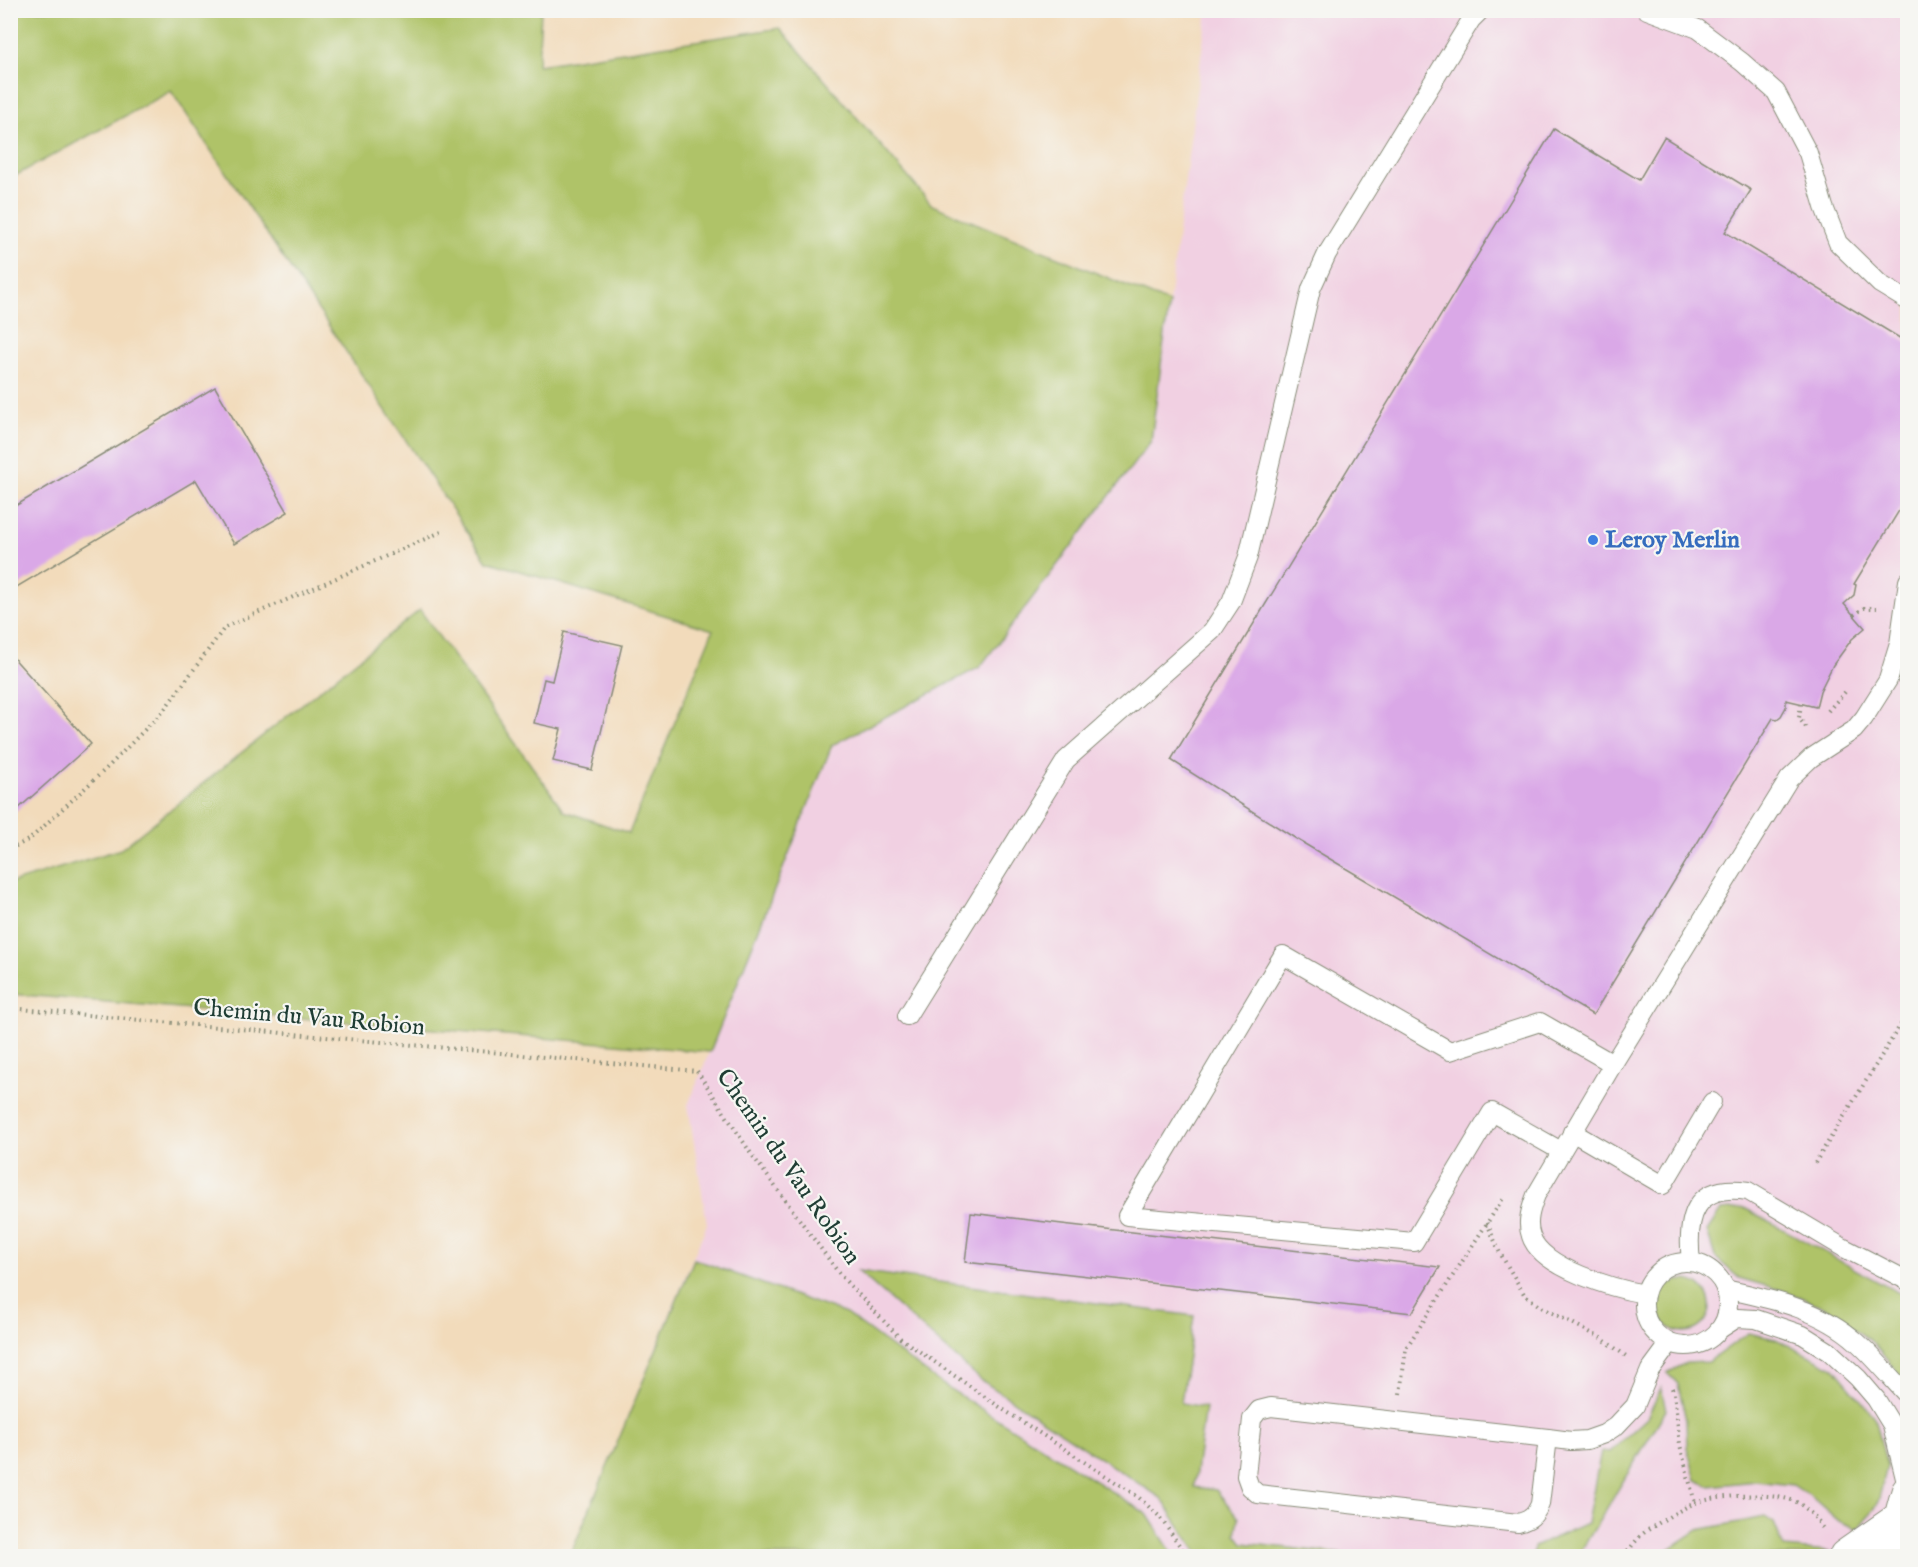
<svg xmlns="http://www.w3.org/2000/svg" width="1918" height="1567" viewBox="0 0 1918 1567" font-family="'IM FELL English',serif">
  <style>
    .built { fill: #f1d0e2 }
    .green { fill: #afc367; stroke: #67804e; stroke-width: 1.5 }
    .building { fill: #daa8e7 }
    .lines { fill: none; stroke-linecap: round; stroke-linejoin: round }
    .lane-casing { stroke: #888c78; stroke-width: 20 }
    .street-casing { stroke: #888c78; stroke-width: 35 }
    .path { stroke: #888c78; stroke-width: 4; stroke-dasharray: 1.5 4.5; stroke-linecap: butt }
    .lane { stroke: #fff; stroke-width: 18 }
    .street { stroke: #fff; stroke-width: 33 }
    .shop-dot { fill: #3f7fe0; stroke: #f6f6f2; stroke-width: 2 }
    .labels { text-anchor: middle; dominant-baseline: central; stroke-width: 4.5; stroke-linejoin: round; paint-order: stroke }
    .shop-label { font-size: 24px; font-weight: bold; fill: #366cbe; stroke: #f6f6f2; text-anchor: start }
    .street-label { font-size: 24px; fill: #1f3d34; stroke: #f6f6f2 }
  </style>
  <rect width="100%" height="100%" fill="#f6f6f2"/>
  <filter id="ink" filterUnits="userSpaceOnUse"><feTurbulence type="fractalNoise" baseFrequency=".0167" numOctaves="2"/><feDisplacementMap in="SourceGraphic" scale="12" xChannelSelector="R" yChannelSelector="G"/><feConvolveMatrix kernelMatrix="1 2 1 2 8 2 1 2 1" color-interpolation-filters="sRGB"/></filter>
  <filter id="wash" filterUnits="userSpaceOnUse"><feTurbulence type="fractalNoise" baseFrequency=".008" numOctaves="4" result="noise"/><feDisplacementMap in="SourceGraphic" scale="24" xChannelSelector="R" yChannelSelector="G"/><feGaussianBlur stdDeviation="1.35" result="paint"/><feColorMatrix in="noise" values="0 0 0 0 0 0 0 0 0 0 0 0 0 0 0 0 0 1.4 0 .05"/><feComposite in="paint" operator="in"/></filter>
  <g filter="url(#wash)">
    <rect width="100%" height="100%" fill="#f2dbbb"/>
    <polygon class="built" points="1207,11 1907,11 1907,1556 570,1556 707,1224 688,1105 833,745 980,667 1151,441"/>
    <g class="green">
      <polygon points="11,10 541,11 538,65 780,28 932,205 1169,303 1151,441 980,667 832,745 710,1052 11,994 11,883 121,849 420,610 564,811 629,833 713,630 487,561 171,91 11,178"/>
      <path d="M1744,1208C1800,1237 1852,1269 1907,1297V1381L1897,1372L1873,1343L1825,1307L1787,1292L1739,1278L1715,1257L1707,1231L1721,1210Z"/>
      <polygon points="694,1259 846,1314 942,1384 1147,1514 1174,1556 570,1556"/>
      <polygon points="858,1271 1194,1316 1181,1403 1205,1407 1194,1487 1216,1490 1239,1518 1236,1534 1243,1543 1360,1556 1200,1556 1161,1498 981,1380"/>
      <circle cx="1684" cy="1306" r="26"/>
      <polygon points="1748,1333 1776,1339 1834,1368 1875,1417 1887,1467 1877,1506 1858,1529 1839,1521 1815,1500 1793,1485 1755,1481 1709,1486 1696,1480 1687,1448 1686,1420 1678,1384 1667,1373 1686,1363 1708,1362"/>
      <polygon points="1661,1388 1666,1410 1578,1556 1533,1556 1534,1547 1587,1523 1601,1451 1610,1452 1647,1418"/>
      <polygon points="1765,1517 1774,1523 1784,1548 1828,1552 1820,1556 1659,1556 1698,1530"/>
    </g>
    <g id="blocks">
      <g class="building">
        <polygon points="1554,129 1639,180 1664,137 1751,190 1725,232 1908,343 1908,496 1854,584 1856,585 1854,595 1844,604 1865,628 1852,639 1833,665 1820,691 1816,707 1786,700 1786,707 1781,716 1777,719 1773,718 1593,1015 1298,840 1171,760"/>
        <polygon points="215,387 288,512 234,544 196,480 10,591 10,509"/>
        <polygon points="564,632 622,645 592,770 553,761 561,729 534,723 544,679 552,681"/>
        <polygon points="10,654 91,744 10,816"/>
        <polygon points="971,1213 1062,1224 1440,1267 1412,1313 965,1262"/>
      </g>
    </g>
  </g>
  <g filter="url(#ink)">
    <use href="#blocks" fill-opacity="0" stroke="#888c78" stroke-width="1.5"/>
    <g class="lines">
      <g class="lane-casing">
        <g id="lane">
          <polyline points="1647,10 1698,29 1742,62 1776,92 1808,153 1824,207 1838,243 1880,284 1908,301"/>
          <polyline points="907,1016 1066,760 1212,631 1231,602 1248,557 1311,289 1327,254 1471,20 1481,10"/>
          <polyline points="1572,1132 1663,1185 1712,1102"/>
          <polyline points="1561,1151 1492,1112 1414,1242 1127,1216 1283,955 1450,1051 1540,1022 1613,1064"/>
          <path d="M1691,1262C1686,1217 1694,1183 1748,1191L1844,1248L1908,1281"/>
          <circle cx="1686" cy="1304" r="42"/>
          <path d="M1725,1289C1771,1299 1821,1309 1857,1342C1875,1358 1891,1378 1908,1396"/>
          <path d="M1645,1294C1615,1289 1541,1268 1531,1236C1526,1222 1531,1208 1536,1195L1613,1064L1789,779L1811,758L1854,730L1864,718L1888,680L1899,644L1908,581"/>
          <polyline points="1720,1329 1737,1318 1756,1319 1803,1335 1830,1352 1858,1378 1876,1399 1892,1425 1908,1491"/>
          <path d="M1271,1407L1548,1438L1540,1504C1535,1516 1530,1520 1518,1523L1258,1494L1250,1487L1246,1476L1252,1419L1259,1410Z"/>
          <polyline points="1548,1438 1571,1441 1587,1440 1604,1434 1616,1426 1635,1406 1650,1370 1670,1343"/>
        </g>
      </g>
      <g class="street-casing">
        <g id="street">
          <polyline points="1846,1556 1899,1519"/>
          <path d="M1901,1556C1896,1534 1901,1514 1908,1492"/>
        </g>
      </g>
      <g class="path">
        <polyline points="1854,615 1864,608 1877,608"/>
        <polyline points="1801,704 1799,718 1808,730"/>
        <polyline points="1828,711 1845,692"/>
        <polyline points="10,849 30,839 110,765 164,710 225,627 441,532"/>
        <polyline points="10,1008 697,1071 752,1155 841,1276 900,1338 1004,1410 1137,1496 1159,1516 1187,1556"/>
        <polyline points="1815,1163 1908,1013"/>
        <polyline points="1487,1223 1500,1253 1524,1294 1541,1307 1601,1338 1626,1356"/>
        <polyline points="1672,1388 1674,1393 1680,1445 1695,1503"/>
        <polyline points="1400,1394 1406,1348 1504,1197"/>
        <path d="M1624,1556C1630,1549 1637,1538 1645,1532C1660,1522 1677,1511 1693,1504C1714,1495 1778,1491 1798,1503C1809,1509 1817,1520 1824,1530"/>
      </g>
      <use href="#lane" class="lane"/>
      <use href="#street" class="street"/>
    </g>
  </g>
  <circle class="shop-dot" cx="1593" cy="540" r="6"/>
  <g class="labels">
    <g class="shop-label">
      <text x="1605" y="540">Leroy Merlin</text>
    </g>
    <g class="street-label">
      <text transform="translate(309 1018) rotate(5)">Chemin du Vau Robion</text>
      <text transform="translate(788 1167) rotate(55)">Chemin du Vau Robion</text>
    </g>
  </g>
  <rect width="1918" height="1567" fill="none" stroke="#f6f6f2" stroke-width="36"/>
</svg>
